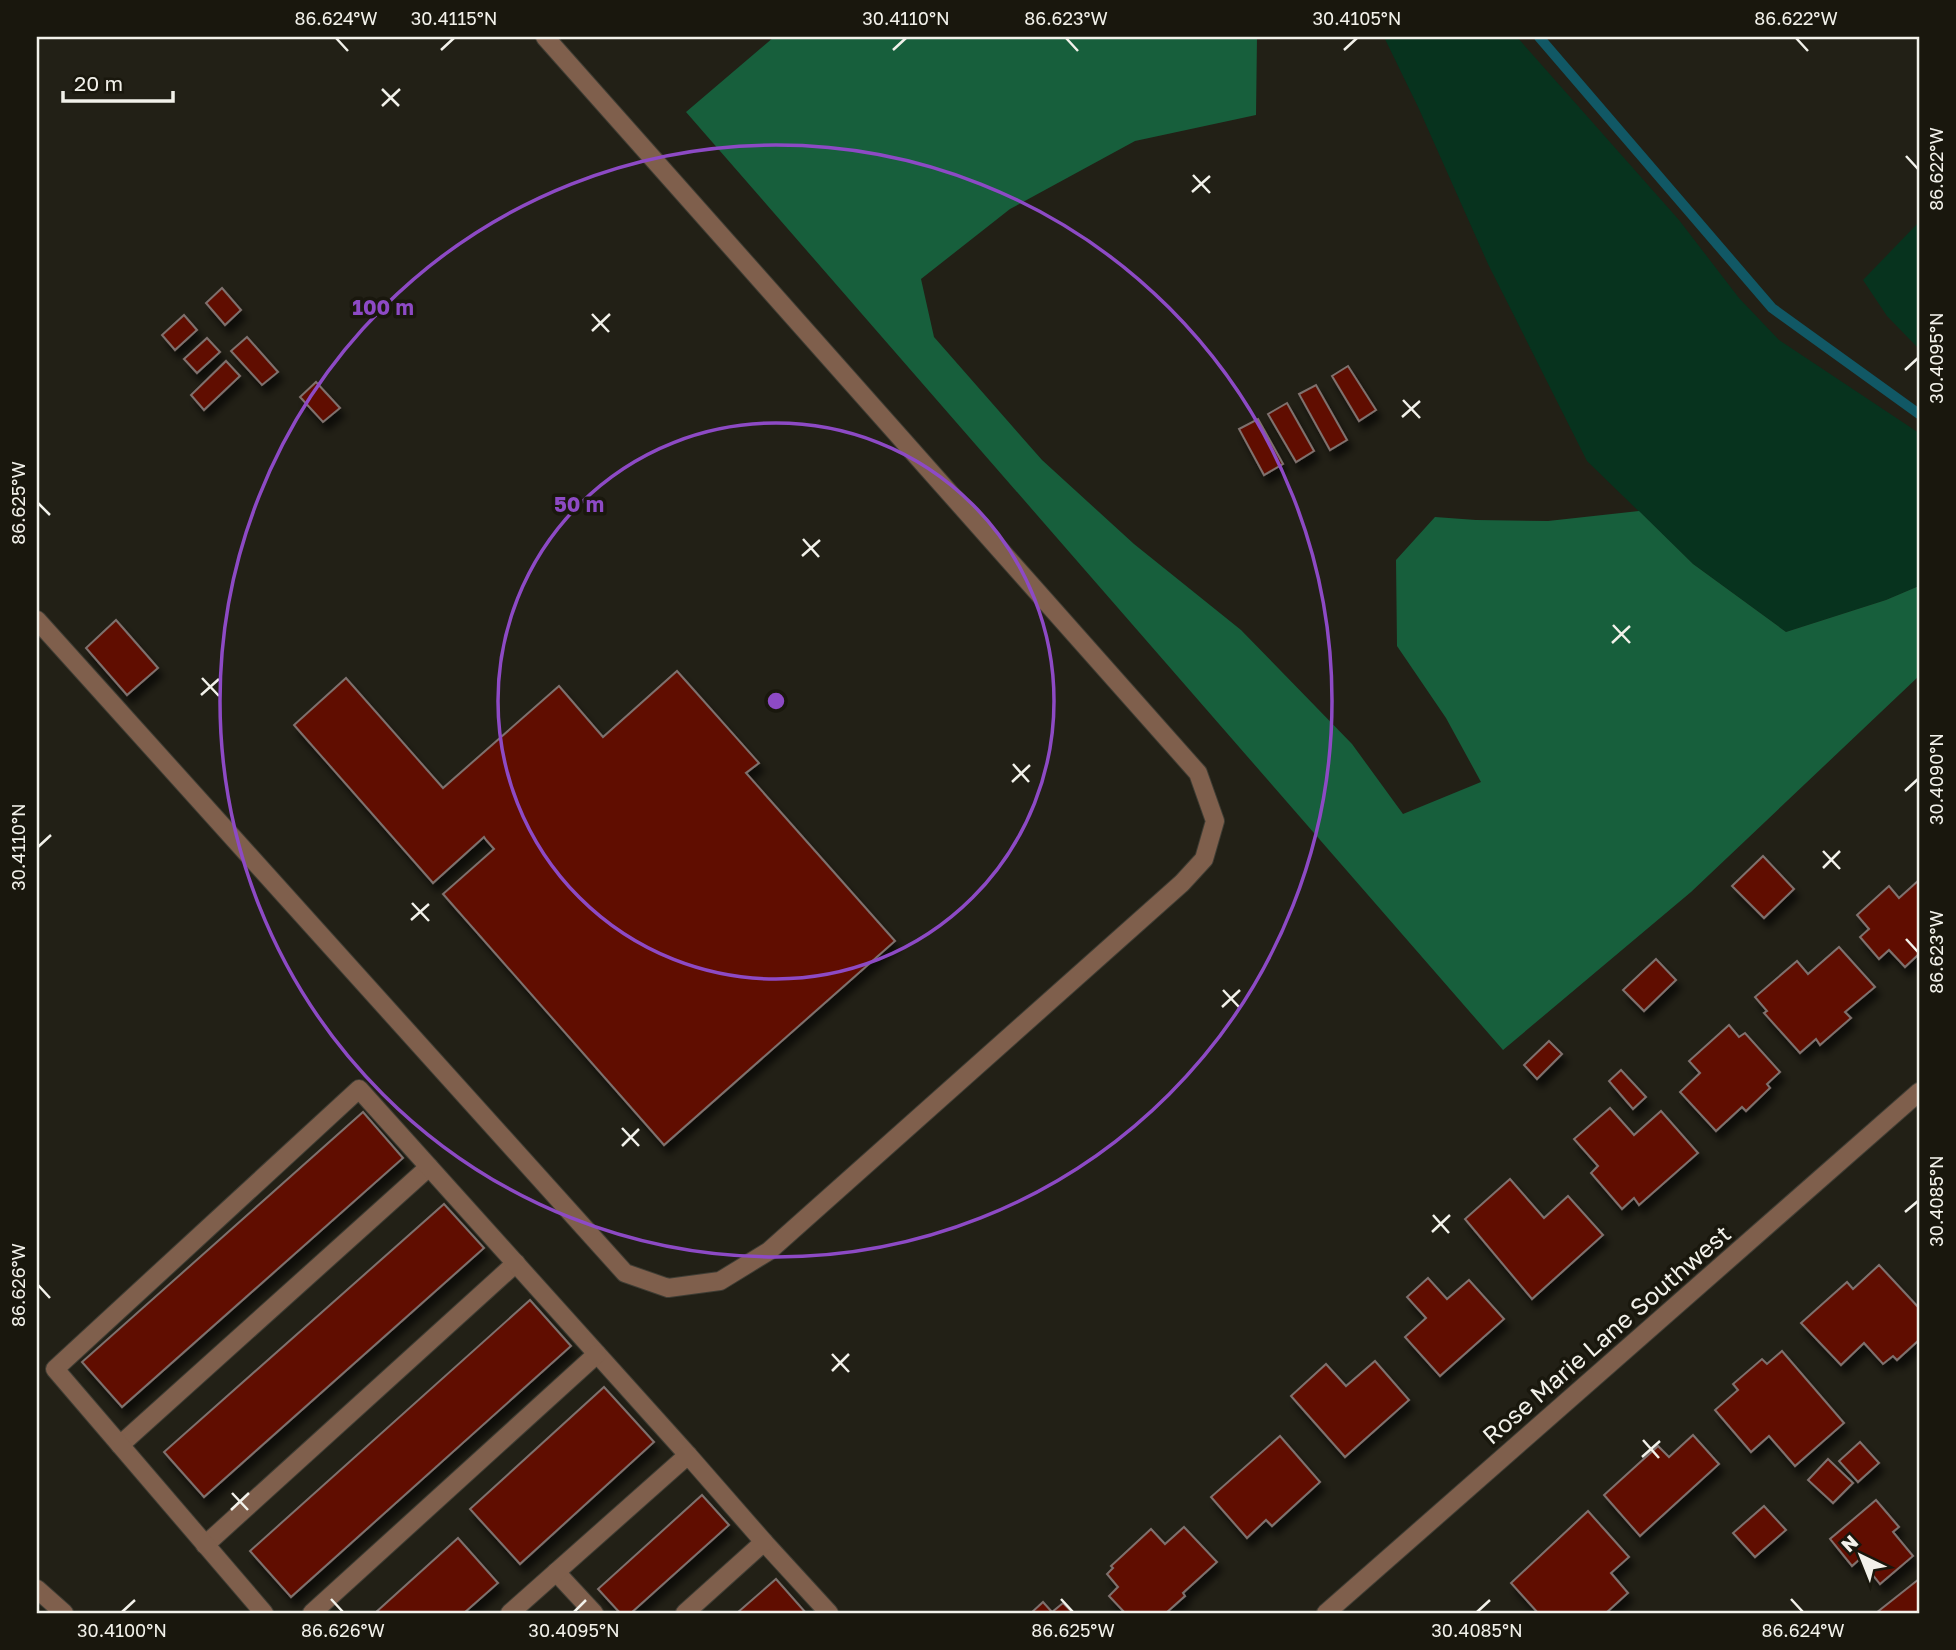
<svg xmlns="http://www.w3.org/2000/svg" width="1956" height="1650" viewBox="0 0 1956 1650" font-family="'Golos Text',sans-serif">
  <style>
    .green { fill: #07331e }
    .forest { fill: #175f3c }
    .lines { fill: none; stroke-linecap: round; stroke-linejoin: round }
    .stream { stroke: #115865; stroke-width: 10 }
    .building { fill: #601104; stroke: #7f716e; stroke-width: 2; filter: url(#shadow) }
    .lane-casing { stroke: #3f3d34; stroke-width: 20 }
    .street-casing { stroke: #3f3d34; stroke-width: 20 }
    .lane { stroke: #7f5f4c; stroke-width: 18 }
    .street { stroke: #7f5f4c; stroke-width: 18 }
    .ticks { fill: none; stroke: #f2f1ea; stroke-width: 2.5 }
    .ring { fill: none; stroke: #8d4ac5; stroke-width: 3.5 }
    .labels { text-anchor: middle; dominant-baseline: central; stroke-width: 7; stroke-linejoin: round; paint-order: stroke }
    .street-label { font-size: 24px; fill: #f2f1ea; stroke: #19170d }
    .centre { fill: #8d4ac5; stroke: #19170d; stroke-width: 3.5 }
    .ring-label { font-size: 21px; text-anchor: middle; font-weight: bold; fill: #8d4ac5; stroke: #19170d; stroke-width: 7; stroke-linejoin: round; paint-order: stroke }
    .neatline { fill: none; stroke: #f2f1ea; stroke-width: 2.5 }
    .ticks-label { font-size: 18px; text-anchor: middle; fill: #f2f1ea }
  </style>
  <defs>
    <filter id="shadow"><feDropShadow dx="4.5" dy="8" stdDeviation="3.5" flood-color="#0009"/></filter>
  </defs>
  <rect width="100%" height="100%" fill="#222016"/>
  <g class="green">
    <polygon points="1384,37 1517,37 1679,220 1739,298 1779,340 1919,433 1919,586 1886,600 1786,632 1693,564 1587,461 1488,264 1419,109"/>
    <polygon points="1919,222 1919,349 1887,316 1863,280"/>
  </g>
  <polygon class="forest" points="774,37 1257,37 1256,115 1135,141 1010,209 921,279 934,337 1042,460 1134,544 1241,630 1352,744 1403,814 1481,782 1446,718 1397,646 1396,560 1435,517 1476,520 1548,521 1639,511 1693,564 1786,632 1886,600 1919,586 1919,676 1691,892 1503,1050 686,112"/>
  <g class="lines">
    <polyline class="stream" points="1539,37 1772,308 1919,414"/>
  </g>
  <g class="building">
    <polygon points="222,288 241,310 225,325 206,303"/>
    <polygon points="184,315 197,330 175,350 162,335"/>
    <polygon points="247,337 278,372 262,385 231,351"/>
    <polygon points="207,338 220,352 197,373 184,359"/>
    <polygon points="226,361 240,376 204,410 191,395"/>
    <polygon points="1348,366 1376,410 1359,421 1332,376"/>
    <polygon points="316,382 340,408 323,422 300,397"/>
    <polygon points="1316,385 1347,440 1330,450 1299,394"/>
    <polygon points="1287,403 1314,451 1296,462 1268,414"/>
    <polygon points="1258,419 1283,464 1264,475 1239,429"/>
    <polygon points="116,620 158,668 127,695 86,648"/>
    <polygon points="677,671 759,763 746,773 895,941 664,1145 443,894 494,849 486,840 484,837 433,883 294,725 346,678 443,788 559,686 603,737"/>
    <polygon points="1763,856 1794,889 1764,918 1732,886"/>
    <polygon points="1919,880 1919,954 1905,967 1889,950 1879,959 1860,937 1869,929 1857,915 1889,886 1899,898"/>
    <polygon points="1839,947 1875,987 1845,1012 1851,1018 1820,1045 1816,1039 1800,1053 1764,1013 1767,1011 1755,997 1797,961 1808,974"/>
    <polygon points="1656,959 1676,980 1644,1011 1623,990"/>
    <polygon points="1729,1025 1739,1037 1745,1033 1780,1072 1767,1084 1770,1088 1746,1111 1742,1107 1716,1131 1680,1092 1700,1073 1689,1061"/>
    <polygon points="1549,1041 1562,1054 1537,1079 1524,1065"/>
    <polygon points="1621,1070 1646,1097 1633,1109 1609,1081"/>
    <polygon points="1610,1108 1634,1135 1661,1111 1698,1153 1639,1205 1634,1198 1622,1209 1591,1173 1598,1166 1574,1139"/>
    <polygon points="363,1112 403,1158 122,1407 82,1362"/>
    <polygon points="1510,1179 1544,1218 1568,1196 1603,1235 1532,1299 1465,1219"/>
    <polygon points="444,1204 484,1248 204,1497 164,1452"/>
    <polygon points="1879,1265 1919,1308 1919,1340 1897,1360 1893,1356 1883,1364 1864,1343 1841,1365 1801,1323 1847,1282 1853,1289"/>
    <polygon points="1428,1278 1447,1299 1469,1280 1504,1319 1440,1376 1405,1337 1426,1318 1407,1297"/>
    <polygon points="530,1300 571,1346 291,1597 250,1551"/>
    <polygon points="1782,1351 1844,1423 1795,1466 1769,1436 1751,1452 1715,1410 1738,1390 1733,1384 1762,1359 1767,1364"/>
    <polygon points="1375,1361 1409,1400 1345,1457 1291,1396 1326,1364 1346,1386"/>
    <polygon points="604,1387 654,1442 520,1564 470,1509"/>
    <polygon points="1693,1435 1719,1464 1640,1536 1604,1495 1658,1446 1669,1457"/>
    <polygon points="1280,1436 1320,1482 1272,1526 1266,1520 1247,1538 1211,1497"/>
    <polygon points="1860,1442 1879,1463 1858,1482 1839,1461"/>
    <polygon points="1828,1459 1853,1483 1833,1503 1808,1480"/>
    <polygon points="702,1495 729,1525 631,1613 620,1613 598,1589"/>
    <polygon points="1876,1500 1899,1527 1893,1532 1913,1556 1880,1584 1860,1559 1852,1566 1830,1539"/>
    <polygon points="1764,1506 1786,1530 1755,1557 1733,1533"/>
    <polygon points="1588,1511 1629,1557 1611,1573 1628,1593 1606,1613 1538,1613 1511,1583"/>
    <polygon points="1184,1527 1217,1562 1183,1593 1185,1596 1166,1613 1125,1613 1109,1596 1118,1587 1107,1574 1113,1568 1111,1566 1151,1529 1165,1544"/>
    <polygon points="458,1538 498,1583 464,1613 375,1613"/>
    <polygon points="776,1579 806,1613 737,1613"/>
    <polygon points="1919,1579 1919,1613 1876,1613"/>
    <polygon points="1043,1602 1052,1612 1063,1603 1073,1613 1031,1613"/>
  </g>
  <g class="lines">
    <g class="lane-casing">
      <g id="lane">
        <polyline points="37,620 625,1273 668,1288 720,1281 769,1251 1182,883 1204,859 1215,821 1198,773 545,37"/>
        <polyline points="120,1445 429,1167"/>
        <polyline points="764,1542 829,1613"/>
        <polyline points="205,1545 516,1263"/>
        <polyline points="556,1572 594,1613"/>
        <polyline points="37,1589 64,1613"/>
        <polyline points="264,1613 55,1369 359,1089 688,1455"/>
        <polyline points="312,1613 597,1354"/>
        <polyline points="510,1613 688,1455 764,1542 685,1613"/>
      </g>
    </g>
    <g class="street-casing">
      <polyline id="street" points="1326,1613 1919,1092"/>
    </g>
    <use href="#lane" class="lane"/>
    <use href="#street" class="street"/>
  </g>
  <path class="ticks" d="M336,38L348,51M1066,38L1078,51M1796,38L1808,51M441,50L454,38M893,50L906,38M1344,50L1357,38M382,89L399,106M382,106L400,89M1906,156L1918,169M1193,175L1210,193M1192,192L1210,176M592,314L609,332M592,331L610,314M1905,370L1918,358M1403,400L1420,418M1402,417L1420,401M38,503L50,515M803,539L819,557M802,556L820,540M1613,625L1630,643M1612,643L1630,626M202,678L219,696M201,695L219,679M1013,764L1029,782M1012,782L1030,765M1905,791L1918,779M38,847L51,835M1823,851L1840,869M1823,868L1840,851M412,903L429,921M411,920L429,904M1906,939L1918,952M1223,990L1239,1007M1222,1007L1240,990M622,1128L639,1146M622,1146L639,1129M1905,1212L1918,1201M1433,1215L1449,1233M1432,1232L1450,1215M38,1285L50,1298M832,1354L849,1372M832,1371L849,1354M1643,1440L1659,1458M1642,1457L1660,1441M232,1493L248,1510M231,1510L249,1493M331,1599L343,1612M1061,1599L1073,1612M1791,1599L1803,1612M122,1612L135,1600M574,1612L586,1600M1477,1612L1490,1600"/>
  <g class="ring">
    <circle cx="776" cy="701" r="278"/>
    <circle cx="776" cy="701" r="556"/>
  </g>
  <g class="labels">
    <g class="street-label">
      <text transform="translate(1606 1334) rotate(-41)">Rose Marie Lane Southwest</text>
    </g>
  </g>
  <circle cx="776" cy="701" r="10" class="centre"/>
  <g class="ring-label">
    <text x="383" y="315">100 m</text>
    <text x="579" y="512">50 m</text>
  </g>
  <rect width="1956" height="1650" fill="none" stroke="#19170d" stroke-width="77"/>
  <g transform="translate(1861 1556) rotate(317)" stroke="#19170d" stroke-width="5" paint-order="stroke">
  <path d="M0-5L12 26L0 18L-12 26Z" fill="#f2f1ea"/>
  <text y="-10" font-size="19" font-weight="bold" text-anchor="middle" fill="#f2f1ea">N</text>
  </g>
  <path d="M63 91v10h110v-10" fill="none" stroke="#f2f1ea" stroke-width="3.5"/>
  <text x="74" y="91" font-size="21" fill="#f2f1ea" stroke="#19170d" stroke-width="5" paint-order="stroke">20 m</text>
  <rect x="38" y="38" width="1880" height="1574" class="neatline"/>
  <g class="ticks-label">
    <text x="336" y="25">86.624°W</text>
    <text x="454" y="25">30.4115°N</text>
    <text x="906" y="25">30.4110°N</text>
    <text x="1066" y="25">86.623°W</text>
    <text x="1357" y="25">30.4105°N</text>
    <text x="1796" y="25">86.622°W</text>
    <text transform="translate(1937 169) rotate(-90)" y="6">86.622°W</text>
    <text transform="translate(1937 358) rotate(-90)" y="6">30.4095°N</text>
    <text transform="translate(19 503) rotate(-90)" y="6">86.625°W</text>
    <text transform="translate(1937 779) rotate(-90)" y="6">30.4090°N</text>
    <text transform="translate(19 847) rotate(-90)" y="6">30.4110°N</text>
    <text transform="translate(1937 952) rotate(-90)" y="6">86.623°W</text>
    <text transform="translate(1937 1201) rotate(-90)" y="6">30.4085°N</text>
    <text transform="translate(19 1285) rotate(-90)" y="6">86.626°W</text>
    <text x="122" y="1637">30.4100°N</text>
    <text x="343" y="1637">86.626°W</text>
    <text x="574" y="1637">30.4095°N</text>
    <text x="1073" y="1637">86.625°W</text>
    <text x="1477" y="1637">30.4085°N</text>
    <text x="1803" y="1637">86.624°W</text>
  </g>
</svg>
